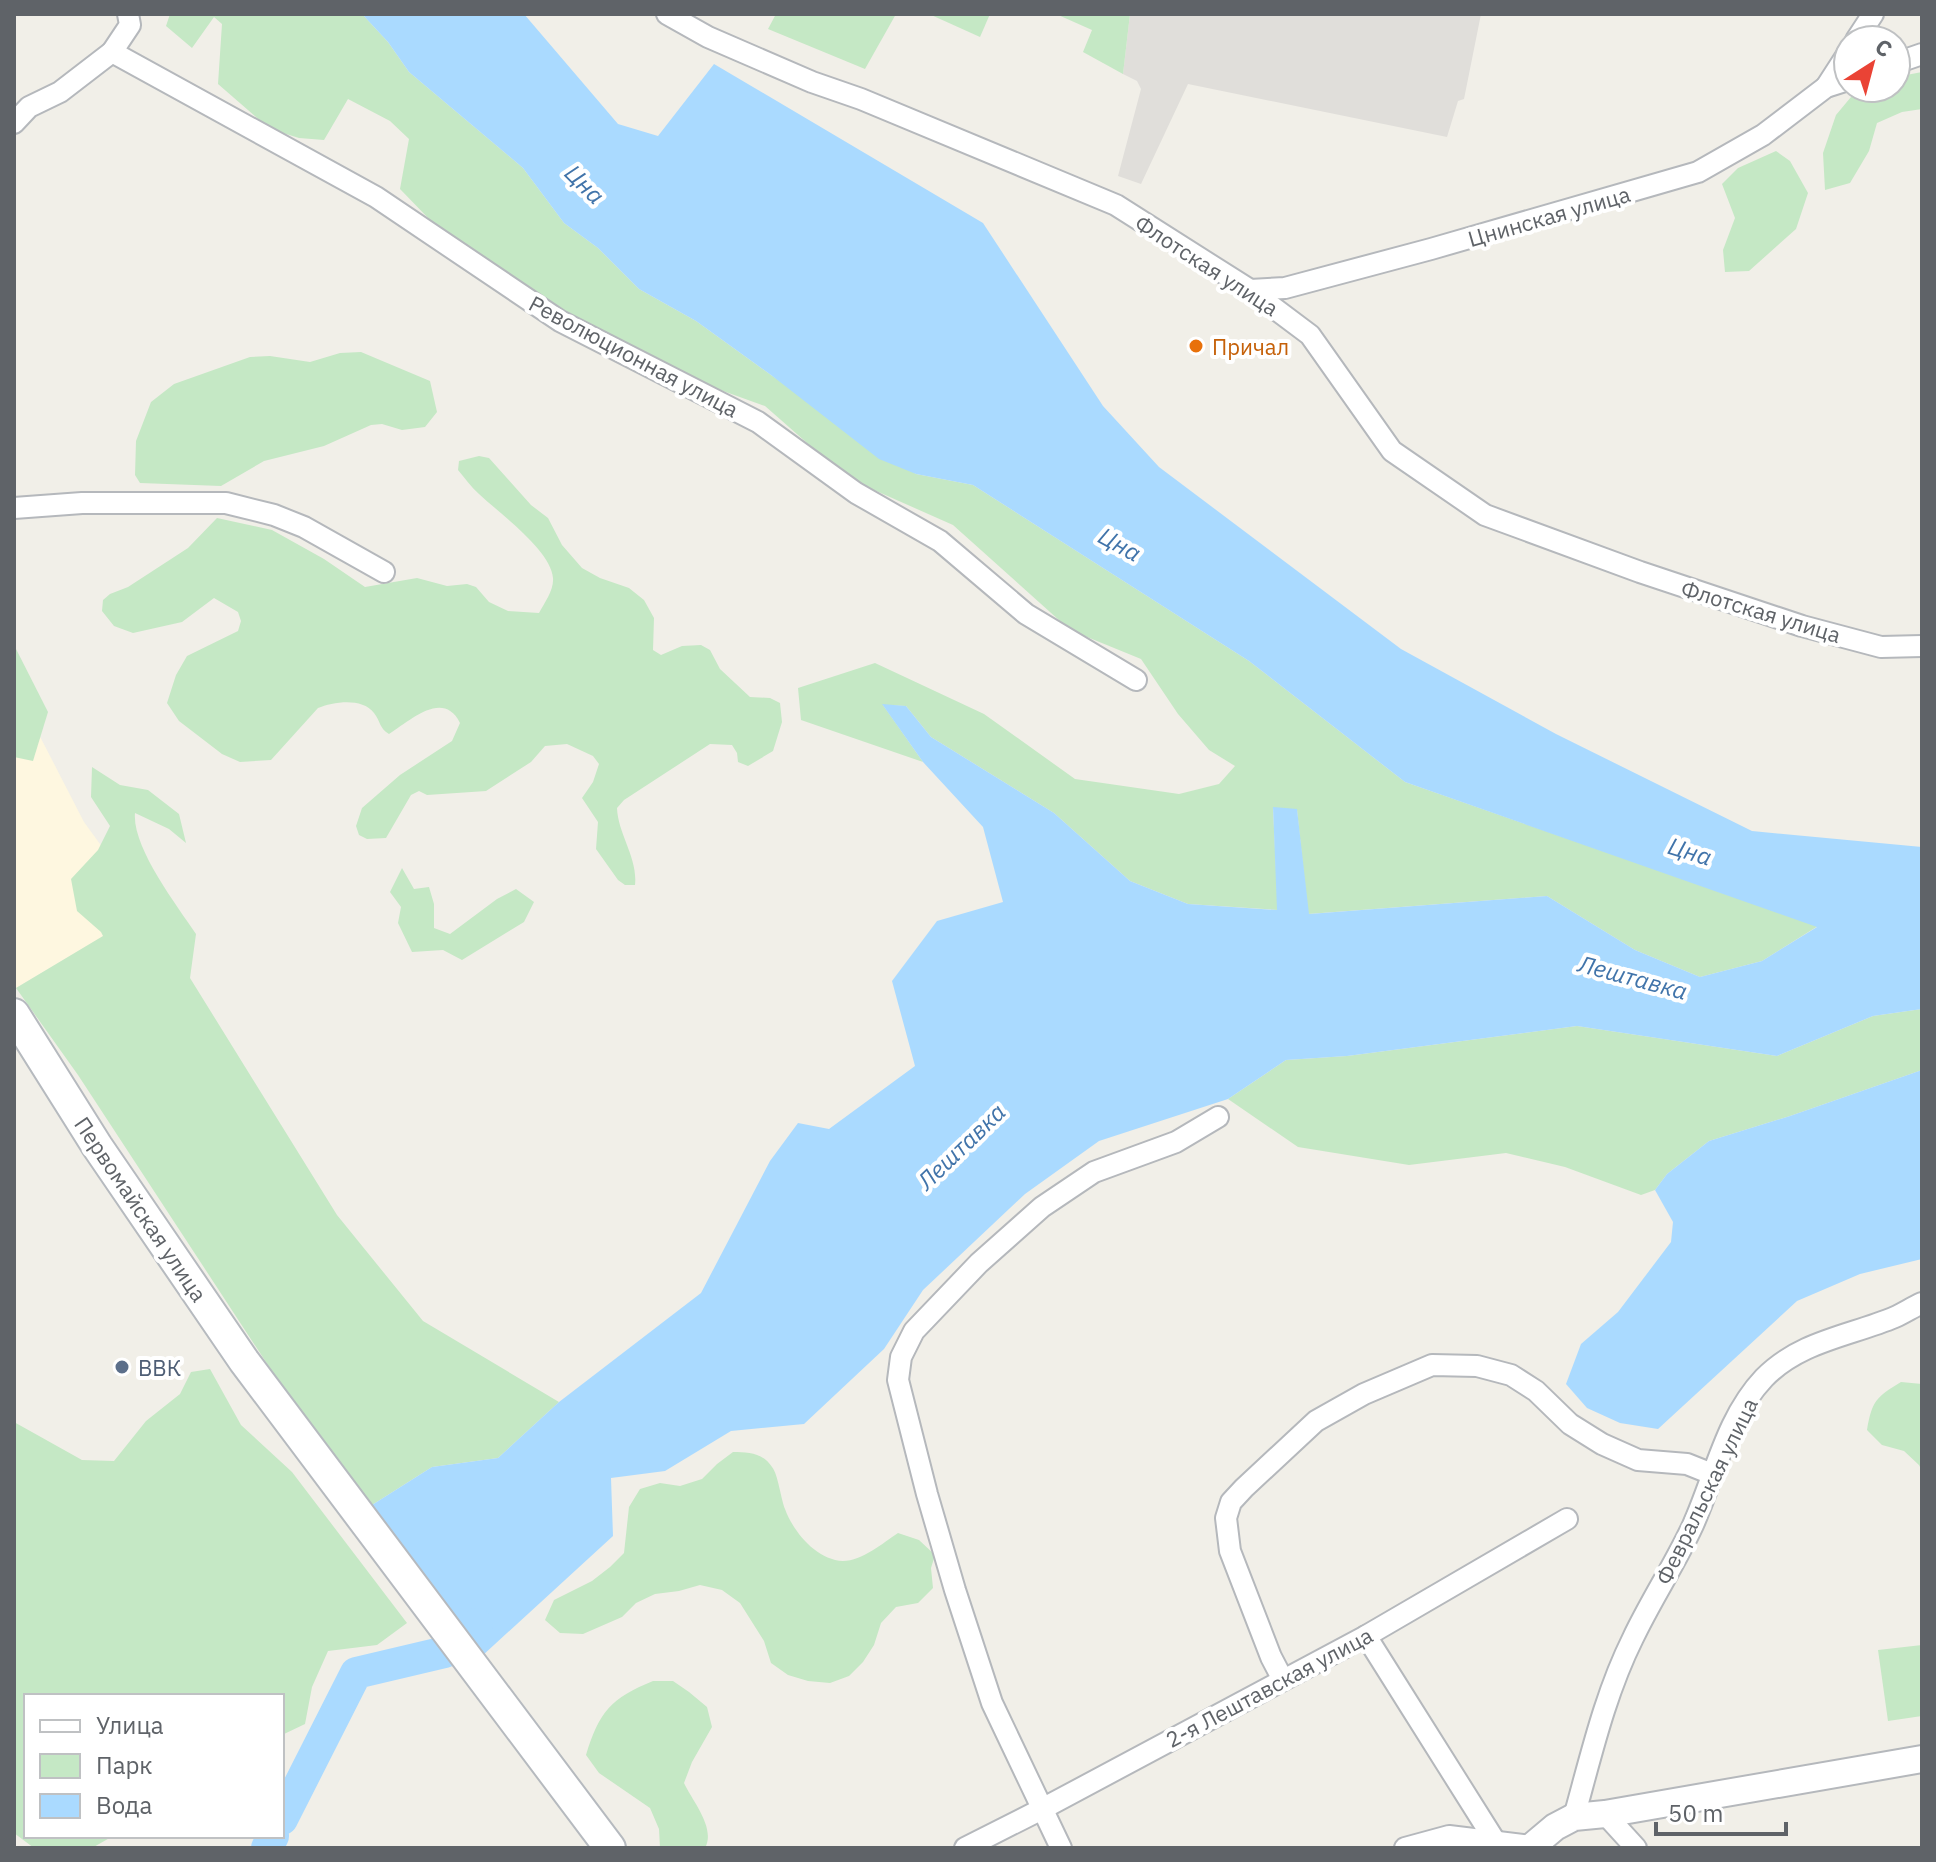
<svg xmlns="http://www.w3.org/2000/svg" width="1936" height="1862" viewBox="0 0 1936 1862" font-family="'IBM Plex Sans',sans-serif">
  <style>
    .commercial { fill: #fef7e0 }
    .industrial { fill: #e0deda }
    .green { fill: #c5e8c5 }
    .water { fill: #aadaff }
    .lines { fill: none; stroke-linecap: round; stroke-linejoin: round }
    .river { stroke: #aadaff; stroke-width: 32 }
    .minor-casing { stroke: #b5b8bc; stroke-width: 24 }
    .tertiary-casing { stroke: #b5b8bc; stroke-width: 30 }
    .secondary-casing { stroke: #b6babf; stroke-width: 34 }
    .minor { stroke: #fff; stroke-width: 20 }
    .tertiary { stroke: #fff; stroke-width: 26 }
    .secondary { stroke: #fff; stroke-width: 30 }
    .food-dot { fill: #e8710a; stroke: #fff; stroke-width: 3 }
    .service-dot { fill: #5c6f8a; stroke: #fff; stroke-width: 3 }
    .labels { text-anchor: middle; dominant-baseline: central; stroke-width: 8; stroke-linejoin: round; paint-order: stroke }
    .street-label { font-size: 22px; fill: #5f6368; stroke: #fff }
    .food-label { font-size: 22px; fill: #c56008; stroke: #fff; text-anchor: start }
    .service-label { font-size: 22px; fill: #4e5e75; stroke: #fff; text-anchor: start }
    .water-label { font-size: 24px; font-style: italic; fill: #4174aa; stroke: #fff }
  </style>
  <rect width="100%" height="100%" fill="#f1efe8"/>
  <polygon class="commercial" points="14,686 84,822 148,910 16,988 14,985"/>
  <polygon class="industrial" points="1130,14 1481,14 1464,99 1458,101 1447,137 1188,84 1141,184 1118,176 1141,89 1137,81 1123,74"/>
  <g class="green">
    <polygon points="170,14 362,14 388,42 409,72 523,168 564,223 598,248 639,289 696,321 771,375 916,474 973,485 1249,661 1405,782 1818,926 1762,961 1700,977 1635,950 1547,896 1308,914 1297,810 1273,808 1278,910 1188,904 1130,881 1054,813 931,737 906,706 883,705 923,762 801,720 798,688 875,663 984,714 1075,779 1179,794 1219,784 1235,766 1209,750 1178,714 1141,659 1070,630 953,525 847,478 765,406 676,374 575,322 432,222 400,189 409,139 390,121 348,99 324,140 299,138 270,129 218,84 222,24 214,17 192,48 166,26"/>
    <polygon points="776,14 896,14 865,69 768,29"/>
    <polygon points="929,14 990,14 980,37"/>
    <polygon points="1056,14 1130,14 1123,74 1083,52 1092,30"/>
    <polygon points="1922,72 1922,109 1902,112 1877,123 1869,151 1850,183 1825,190 1823,153 1836,115 1851,97 1865,88 1896,88 1896,77"/>
    <polygon points="1776,151 1790,161 1808,193 1796,229 1749,271 1725,272 1723,250 1735,218 1722,184 1738,168"/>
    <polygon points="361,352 430,381 437,412 425,427 402,430 382,424 371,425 324,446 264,461 221,486 140,483 135,475 136,441 151,402 174,384 250,357 270,356 310,362 340,353"/>
    <path d="M479,456L489,458L531,505L548,518L562,545L582,568L600,578L629,588L644,600L654,618L653,650L661,655L682,646L701,645L710,650L720,669L750,697L770,698L780,703L782,722L773,751L748,766L738,762L737,753L732,745L710,744L624,800L617,808C618,834 638,858 635,885H625L618,880L596,849L598,822L582,798L593,782L599,764L593,756L567,744L545,746L531,762L486,791L427,795L419,791L411,795L386,838L367,839L359,835L356,826L362,808L400,775L452,741L460,723C443,689 410,721 389,734C379,728 381,722 374,713C362,697 333,702 318,708L271,760L240,762L222,754L179,721L167,703L176,675L187,656L238,631L241,621L238,612L214,598L182,622L133,633L114,626L102,611L103,600L110,594L128,587L188,548L217,518L272,530L324,559L365,587L417,578L447,586L467,584L476,587L489,602L508,611L539,613C545,602 554,590 553,578C551,550 499,513 479,494C471,487 465,478 458,470L459,461Z"/>
    <polygon points="14,645 48,712 33,761 14,757"/>
    <path d="M92,767L120,785L148,790L179,814L186,843L169,829L135,813C132,847 176,904 196,934L190,978L337,1215L423,1321L559,1402L498,1458L432,1467L372,1505L277,1379L78,1075L16,988L103,936L101,932L77,911L71,879L98,850L110,826L91,797Z"/>
    <polygon points="402,868 414,889 429,887 434,904 434,928 450,934 497,899 516,889 534,902 524,922 462,960 443,950 412,952 398,923 401,907 390,892"/>
    <polygon points="1922,1009 1922,1070 1790,1116 1709,1141 1667,1174 1655,1190 1641,1195 1565,1167 1506,1153 1409,1165 1298,1147 1228,1099 1286,1060 1347,1056 1577,1026 1777,1056 1873,1016"/>
    <polygon points="210,1369 241,1425 292,1472 407,1623 377,1645 328,1651 312,1687 305,1724 282,1735 282,1696 26,1696 26,1836 113,1836 92,1848 34,1848 14,1833 14,1422 82,1460 114,1461 146,1421 180,1394 191,1372"/>
    <path d="M1901,1382L1922,1384V1471L1919,1465L1904,1451L1882,1445L1867,1430C1872,1401 1876,1397 1901,1382Z"/>
    <path d="M733,1452C748,1452 763,1453 772,1467C778,1474 781,1499 785,1509C793,1531 816,1560 843,1561C862,1561 883,1543 898,1533L919,1540L935,1555L931,1568L933,1588L918,1603L896,1607L881,1623L874,1645L863,1662L849,1676L830,1683L808,1681L788,1675L771,1663L764,1641L740,1603L722,1590L700,1585L679,1591L655,1594L636,1603L622,1617L583,1634L560,1633L545,1620L554,1600L592,1581L610,1567L624,1553L629,1507L640,1489L660,1483L680,1486L702,1479L717,1464Z"/>
    <polygon points="1922,1645 1922,1716 1888,1721 1878,1650"/>
    <path d="M653,1681H673L689,1692L707,1707L712,1727L692,1762L684,1783C693,1802 716,1828 705,1848H660L659,1829L650,1808L599,1773L586,1755C599,1712 611,1698 653,1681Z"/>
  </g>
  <g class="water">
    <polygon points="362,14 524,14 618,124 658,136 714,64 983,223 1103,406 1159,467 1401,649 1556,734 1752,831 1922,847 1922,1009 1873,1016 1777,1056 1577,1026 1347,1056 1286,1060 1228,1099 1099,1141 1025,1194 923,1290 884,1349 804,1424 731,1431 665,1471 611,1478 613,1536 482,1656 372,1505 432,1467 498,1458 559,1402 701,1293 770,1161 798,1123 829,1129 915,1066 892,981 937,921 1003,902 983,827 923,762 882,704 906,706 931,737 1054,813 1130,881 1188,904 1277,910 1273,807 1297,809 1309,914 1547,896 1635,950 1700,977 1762,961 1817,927 1405,782 1249,661 973,485 916,474 879,459 771,375 696,321 639,289 598,248 564,223 523,168 409,72 388,42"/>
    <polygon points="1922,1070 1922,1259 1860,1274 1797,1301 1658,1429 1620,1423 1587,1408 1566,1384 1581,1344 1618,1312 1671,1242 1673,1222 1655,1190 1667,1174 1709,1141 1790,1116"/>
  </g>
  <g class="lines">
    <g class="river">
      <polyline points="282,1819 356,1673 445,1652 477,1624"/>
      <polyline points="267,1848 273,1836"/>
    </g>
    <g class="minor-casing">
      <g id="minor">
        <polyline points="128,14 130,25 112,52 376,197 560,321 758,422 856,493 940,541 1026,614 1136,680"/>
        <polyline points="667,14 708,37 812,82 861,99 1116,205 1250,290 1310,335 1392,451 1485,515 1640,572 1802,626 1881,647 1922,646"/>
        <polyline points="1856,40 1873,14"/>
        <polyline points="1896,63 1922,54"/>
        <polyline points="1826,87 1848,53"/>
        <polyline points="14,123 29,107 60,92 112,52"/>
        <polyline points="1250,290 1285,288 1431,249 1698,172 1763,135 1826,87 1848,80"/>
        <polyline points="14,508 82,503 226,503 274,515 304,527 384,572"/>
        <polyline points="1366,1636 1495,1841"/>
        <polyline points="1283,1680 1271,1657 1230,1551 1226,1518 1231,1502 1244,1488 1316,1421 1364,1394 1432,1365 1477,1366 1511,1375 1536,1391 1570,1424 1602,1444 1638,1460 1687,1464 1712,1474"/>
        <polyline points="1605,1814 1636,1848"/>
        <path d="M1574,1817C1591,1756 1605,1694 1633,1638C1651,1600 1675,1564 1693,1525C1715,1476 1726,1418 1764,1378C1800,1341 1850,1336 1895,1317C1904,1313 1913,1307 1922,1303"/>
        <polyline points="965,1848 1042,1809 1366,1636 1567,1519"/>
        <polyline points="1061,1848 992,1703 955,1590 927,1494 898,1380 901,1357 914,1331 979,1263 1042,1207 1094,1172 1176,1142 1218,1117"/>
        <polyline points="1405,1848 1449,1836 1532,1846"/>
      </g>
    </g>
    <g class="tertiary-casing">
      <polyline id="tertiary" points="1530,1848 1555,1827 1574,1817 1605,1814 1922,1759"/>
    </g>
    <g class="secondary-casing">
      <polyline id="secondary" points="14,1014 97,1146 244,1361 610,1848"/>
    </g>
    <use href="#minor" class="minor"/>
    <use href="#tertiary" class="tertiary"/>
    <use href="#secondary" class="secondary"/>
  </g>
  <circle class="food-dot" cx="1196" cy="346" r="8"/>
  <circle class="service-dot" cx="122" cy="1367" r="8"/>
  <g class="labels">
    <g class="street-label">
      <text transform="translate(1549 216) rotate(-16)">Цнинская улица</text>
      <text transform="translate(1207 265) rotate(33)">Флотская улица</text>
      <text transform="translate(634 356) rotate(28)">Революционная улица</text>
      <text transform="translate(1761 611) rotate(17)">Флотская улица</text>
      <text transform="translate(141 1209) rotate(56)">Первомайская улица</text>
      <text transform="translate(1706 1491) rotate(-64)">Февральская улица</text>
      <text transform="translate(1269 1687) rotate(-28)">2-я Лештавская улица</text>
    </g>
    <g class="food-label">
      <text x="1212" y="346">Причал</text>
    </g>
    <g class="service-label">
      <text x="138" y="1367">ВВК</text>
    </g>
    <g class="water-label">
      <text transform="translate(585 184) rotate(45)">Цна</text>
      <text transform="translate(1120 544) rotate(29)">Цна</text>
      <text transform="translate(1690 851) rotate(17)">Цна</text>
      <text transform="translate(1633 977) rotate(15)">Лештавка</text>
      <text transform="translate(961 1146) rotate(-44)">Лештавка</text>
    </g>
  </g>
  <rect width="1936" height="1862" fill="none" stroke="#5f6368" stroke-width="32"/>
  <rect x="24" y="1694" width="260" height="144" fill="#ffffff" stroke="#bfc1c3" stroke-width="2"/>
  <rect x="40" y="1720" width="40" height="12" fill="#ffffff" stroke="#bfc1c3" stroke-width="2"/>
  <text x="96" y="1734" font-size="24" fill="#5f6368">Улица</text>
  <rect x="40" y="1754" width="40" height="24" fill="#c5e8c5" stroke="#bfc1c3" stroke-width="2"/>
  <text x="96" y="1774" font-size="24" fill="#5f6368">Парк</text>
  <rect x="40" y="1794" width="40" height="24" fill="#aadaff" stroke="#bfc1c3" stroke-width="2"/>
  <text x="96" y="1814" font-size="24" fill="#5f6368">Вода</text>
  <g transform="translate(1872 64) rotate(36)"><circle r="38" fill="#ffffff" stroke="#bfc1c3" stroke-width="2"/>
  <path d="M0-6L14 30L0 20L-14 30Z" fill="#ea4335"/>
  <text y="-12" font-size="22" font-weight="bold" text-anchor="middle" fill="#5f6368">С</text>
  </g>
  <path d="M1656 1822v12h130v-12" fill="none" stroke="#5f6368" stroke-width="4"/>
  <text x="1668" y="1822" font-size="24" fill="#5f6368" stroke="#ffffff" stroke-width="6" paint-order="stroke">50 m</text>
</svg>
